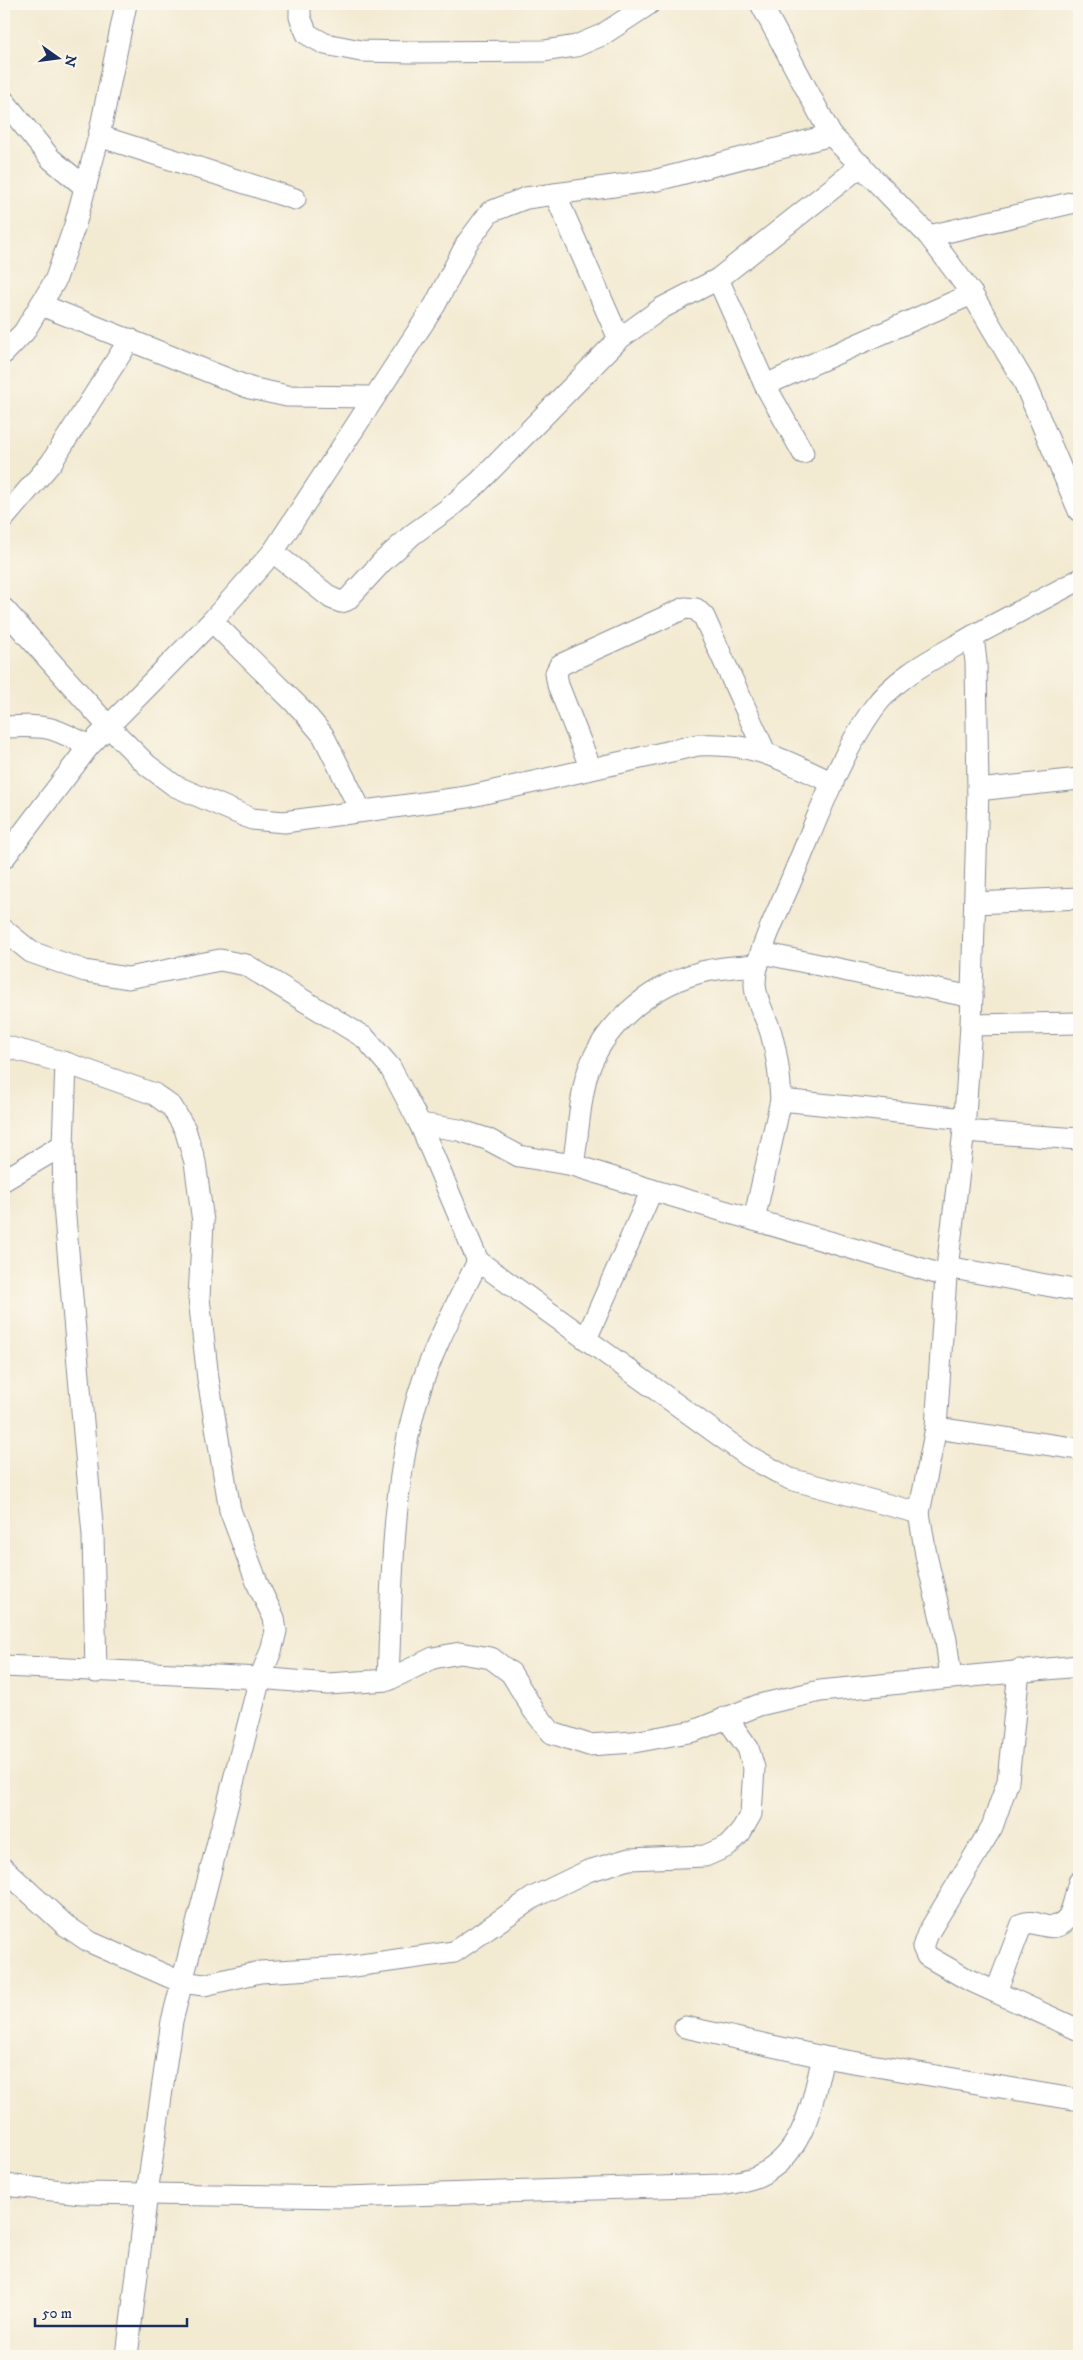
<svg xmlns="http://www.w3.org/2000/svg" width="1083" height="2360" viewBox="0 0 1083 2360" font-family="'IM FELL DW Pica',serif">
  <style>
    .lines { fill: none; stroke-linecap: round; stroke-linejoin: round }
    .street-casing { stroke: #878c98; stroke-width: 23 }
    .street { stroke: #fff; stroke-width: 21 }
  </style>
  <rect width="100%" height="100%" fill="#fbf7ec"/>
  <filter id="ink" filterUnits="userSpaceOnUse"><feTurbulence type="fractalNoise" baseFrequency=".02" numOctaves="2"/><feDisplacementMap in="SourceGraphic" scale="10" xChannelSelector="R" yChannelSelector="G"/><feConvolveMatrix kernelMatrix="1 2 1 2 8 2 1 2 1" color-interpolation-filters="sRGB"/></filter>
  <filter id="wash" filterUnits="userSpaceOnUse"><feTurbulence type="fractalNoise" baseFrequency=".0096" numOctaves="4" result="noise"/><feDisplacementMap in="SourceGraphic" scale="20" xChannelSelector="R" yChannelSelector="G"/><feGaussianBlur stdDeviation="1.12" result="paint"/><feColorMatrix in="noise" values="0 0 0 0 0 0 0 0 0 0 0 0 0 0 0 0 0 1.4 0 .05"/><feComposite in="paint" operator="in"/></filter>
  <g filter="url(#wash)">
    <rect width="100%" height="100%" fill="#f3ead2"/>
  </g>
  <g filter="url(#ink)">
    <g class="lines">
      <g class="street-casing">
        <g id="street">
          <polyline points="300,4 300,17 307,34 325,44 361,51 412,52 544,51 576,46 602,35 649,4"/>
          <polyline points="761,4 831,135 929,236 972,294 1024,382 1079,511"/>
          <polyline points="4,101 51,159 85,187"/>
          <polyline points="99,136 295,199"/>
          <polyline points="555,194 619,339"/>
          <polyline points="929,236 1079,201"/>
          <polyline points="718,279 765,385 803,453"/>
          <polyline points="41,305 250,388 287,396 374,397"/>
          <polyline points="4,353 24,332 55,281 75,225 99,136 126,4"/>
          <polyline points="765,385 972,294"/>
          <polyline points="4,518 51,463 130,339"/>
          <polyline points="273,552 331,598 341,602 347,600 382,562 413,534 448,509 479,482 619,339 662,308 718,279 862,165"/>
          <polyline points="1079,580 973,636 976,662 978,790 971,1025 964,1131 946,1276 936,1428 1079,1449"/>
          <path d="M4,609L108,726L147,765L175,786L252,819L284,822L467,797L698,745C755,742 783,760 833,783"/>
          <polyline points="212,621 302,710 323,735 361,811"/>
          <path d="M4,727C46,725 51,726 89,746"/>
          <polyline points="591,769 558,685 556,673 560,665 685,608 696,609 704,617 765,752"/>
          <polyline points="978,790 1079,779"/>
          <polyline points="4,858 89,746 212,621 273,552 435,305 467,243 490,212 526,198 657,180 831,135"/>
          <polyline points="976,903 1079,898"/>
          <polyline points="4,930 31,952 85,971 128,978 220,960 246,965 365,1038 390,1067 420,1124 478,1261 748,1456 790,1479 919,1513"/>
          <polyline points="762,953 972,997"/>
          <polyline points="971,1025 1079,1023"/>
          <polyline points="4,1046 66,1063 154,1094 172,1107 185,1129 195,1162 203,1222 199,1298 208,1379 230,1510 258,1585 274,1618 276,1631 271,1651 260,1678 172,2021 147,2193 127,2356"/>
          <polyline points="66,1063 63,1145 64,1206 93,1535 96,1672"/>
          <polyline points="781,1100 965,1119"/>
          <polyline points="420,1124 459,1130 487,1139 519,1156 573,1165 652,1190 946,1276"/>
          <polyline points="964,1131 1079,1139"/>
          <path d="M573,1165C578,1137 579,1106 586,1078C600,1028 648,987 698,973C718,967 738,967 758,965"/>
          <polyline points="4,1180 63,1145"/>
          <path d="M754,1220L781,1100C780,1078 777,1054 771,1033C766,1016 755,1001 755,983C755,956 779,909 790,883C815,825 836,762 873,709C897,675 937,657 973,636"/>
          <polyline points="947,1267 1079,1291"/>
          <polyline points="586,1339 652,1190"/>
          <polyline points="936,1428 919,1513 926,1555 946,1640 951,1678 1079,1666"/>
          <polyline points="4,1666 260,1678 328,1684 388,1680 433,1658 460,1653 491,1658 511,1673 534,1711 552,1733 589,1745 634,1742 694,1731 759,1705 820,1691 951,1678"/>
          <polyline points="1019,1670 1008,1781 992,1827 928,1933 923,1947 927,1956 967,1979 1079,2030"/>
          <path d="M388,1680C392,1585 391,1485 419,1393C433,1347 457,1304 478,1261"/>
          <polyline points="4,1869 65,1925 90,1942 181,1982 204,1985 260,1972 347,1967 454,1952 534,1897 588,1871 629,1859 705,1856 728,1846 740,1833 751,1814 754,1768 748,1748 726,1717"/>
          <path d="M996,1992L1022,1924C1028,1921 1034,1923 1041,1925C1072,1934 1072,1906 1079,1882"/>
          <polyline points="685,2027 823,2057 1079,2100"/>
          <path d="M4,2185L82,2193L346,2197L721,2185C733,2183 747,2181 758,2176C805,2155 812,2102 823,2057"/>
        </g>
      </g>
      <use href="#street" class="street"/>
    </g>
  </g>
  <rect width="1083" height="2360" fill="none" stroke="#fbf7ec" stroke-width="20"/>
  <g transform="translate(58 58) rotate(104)" stroke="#fbf7ec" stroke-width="4" paint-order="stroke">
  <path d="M0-4L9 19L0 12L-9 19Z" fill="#1b2f5e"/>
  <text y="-8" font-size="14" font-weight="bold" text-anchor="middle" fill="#1b2f5e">N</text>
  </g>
  <path d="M35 2318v8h152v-8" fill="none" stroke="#1b2f5e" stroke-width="2.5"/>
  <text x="42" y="2318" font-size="15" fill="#1b2f5e" stroke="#fbf7ec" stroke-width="4" paint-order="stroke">50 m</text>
</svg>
